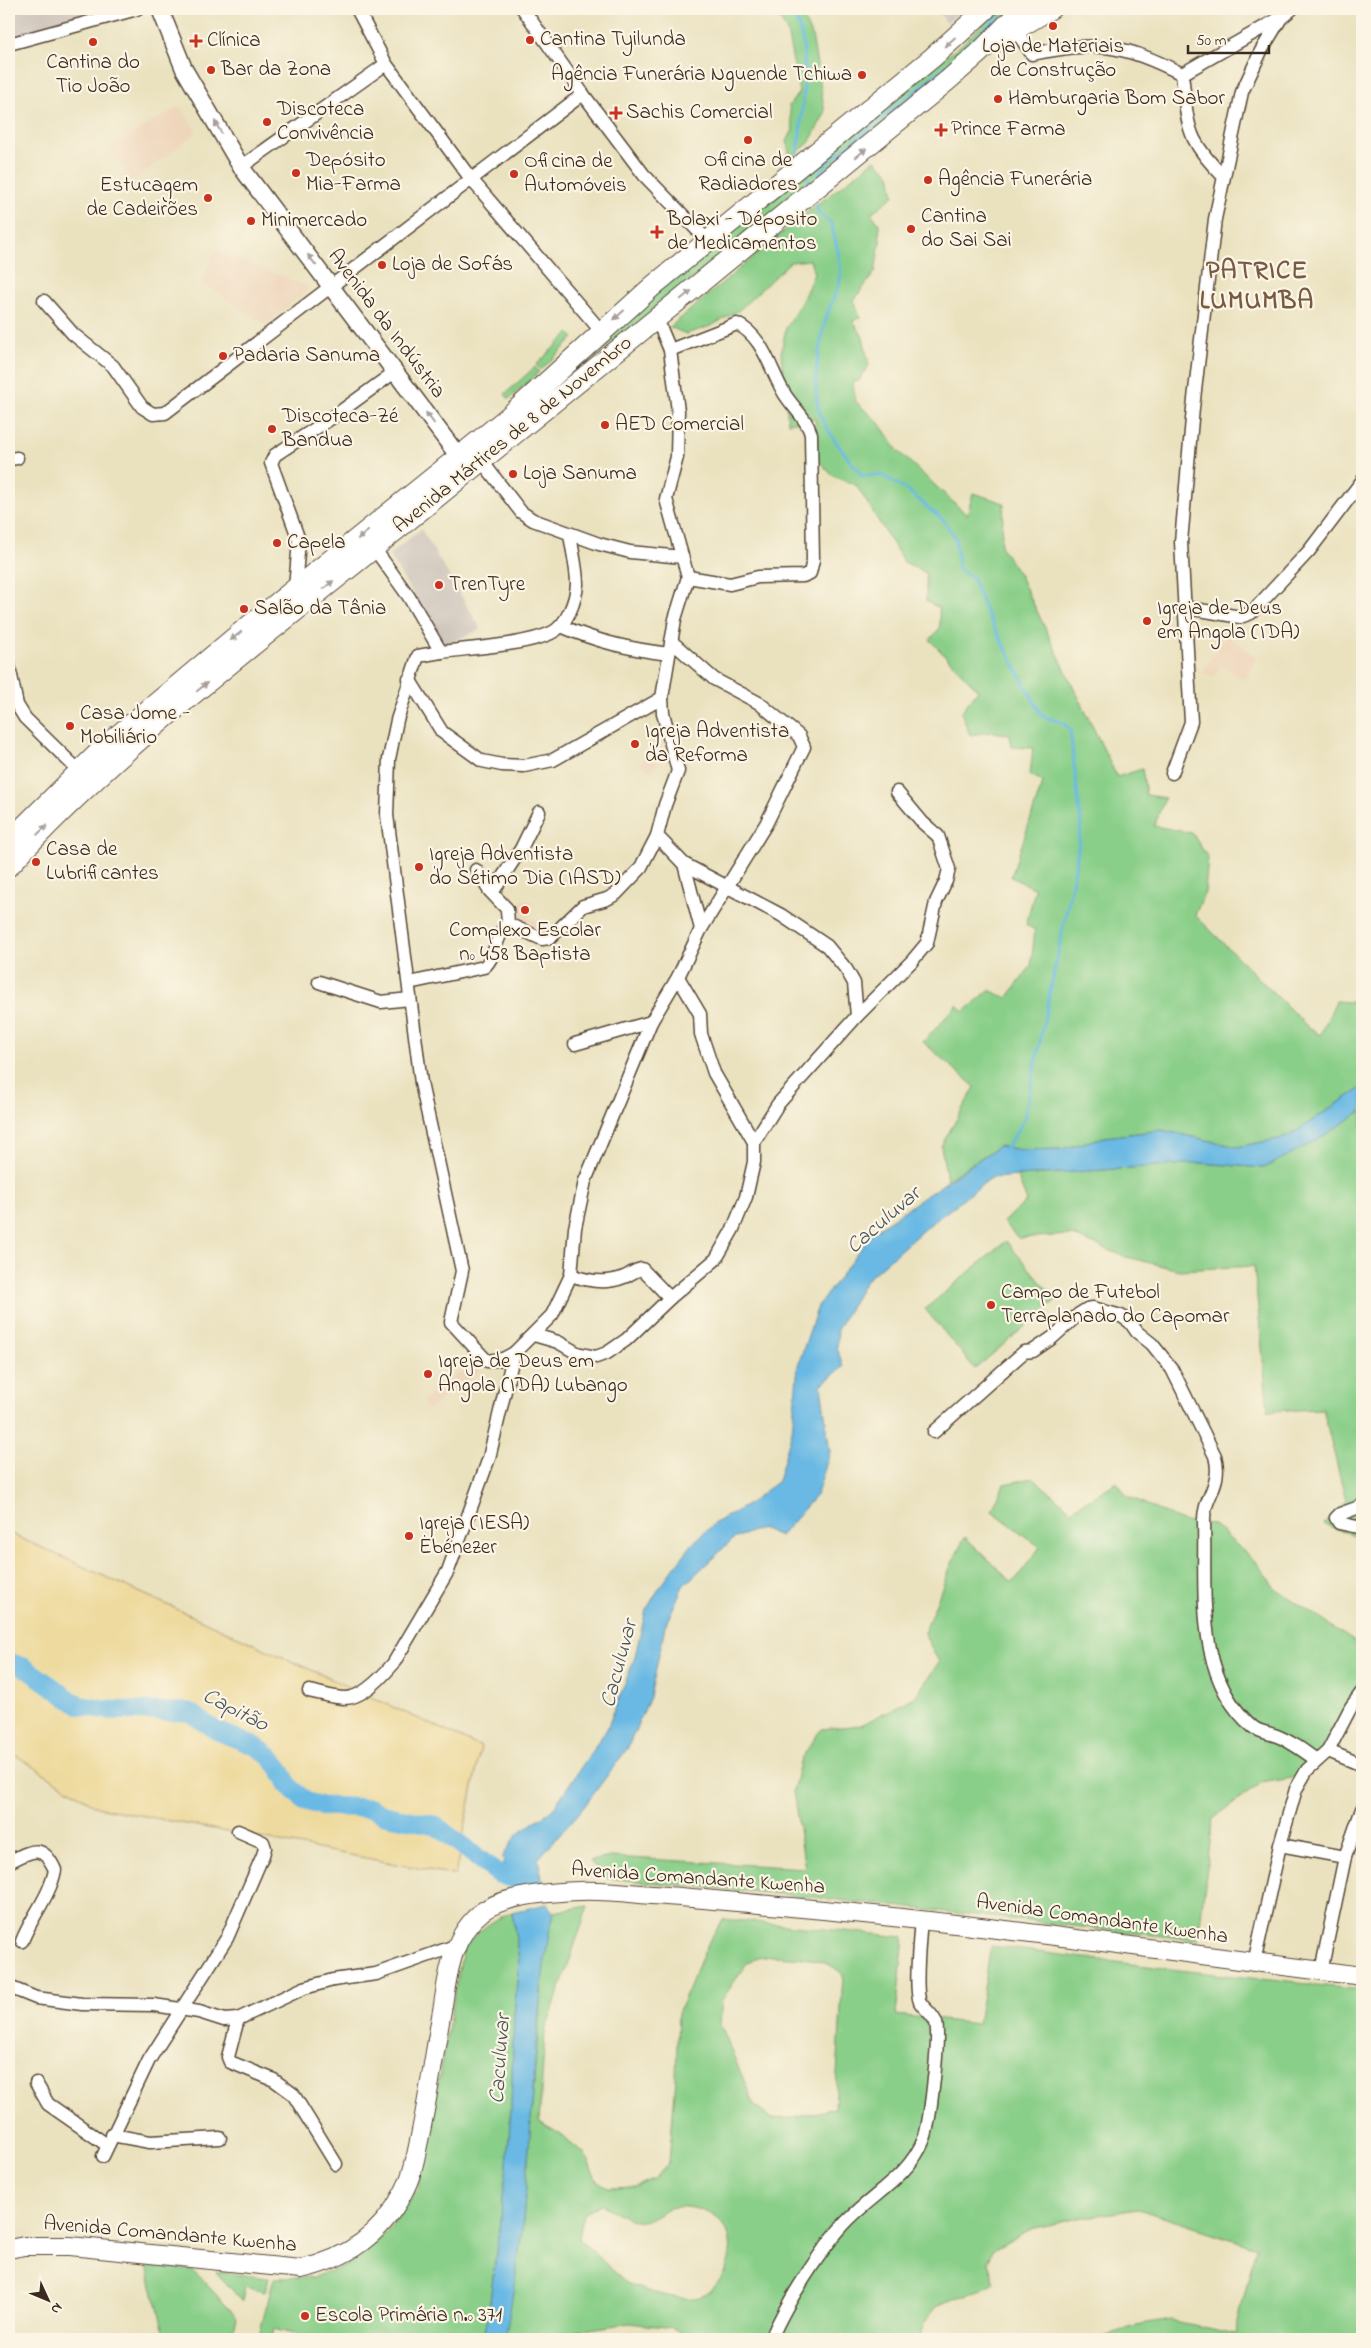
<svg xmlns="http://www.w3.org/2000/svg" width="1371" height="2348" viewBox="0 0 1371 2348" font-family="'Indie Flower',sans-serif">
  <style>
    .built { fill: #eed6bb }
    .industrial { fill: #ccc2b9 }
    .green { fill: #8acf89; stroke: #627c54; fill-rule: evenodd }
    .sand { fill: #eeda9e; stroke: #94825e }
    .water { fill: #69b9e4; stroke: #527281 }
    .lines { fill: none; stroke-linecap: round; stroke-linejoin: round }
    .stream { stroke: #69b9e4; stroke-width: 3 }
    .river { stroke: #69b9e4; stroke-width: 19 }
    .minor-casing { stroke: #554636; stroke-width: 15 }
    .tertiary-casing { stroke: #554636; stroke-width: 19 }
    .secondary-casing { stroke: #554636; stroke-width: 20 }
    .primary-casing { stroke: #554636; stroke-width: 22 }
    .minor { stroke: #fff; stroke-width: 12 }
    .tertiary { stroke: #fff; stroke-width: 16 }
    .secondary { stroke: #fff; stroke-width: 18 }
    .primary { stroke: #fff; stroke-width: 20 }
    .oneway { fill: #a79f9a }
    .poi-dot { fill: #c8321e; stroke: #fcf5e5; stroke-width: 2 }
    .labels { text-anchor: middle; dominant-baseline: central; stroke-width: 4.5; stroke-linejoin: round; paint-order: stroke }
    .poi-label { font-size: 21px; fill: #3b2a1e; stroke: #fcf5e5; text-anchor: start }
    .street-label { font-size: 21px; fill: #3b2a1e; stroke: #fcf5e5 }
    .water-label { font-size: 22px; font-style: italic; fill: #495559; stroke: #fcf5e5 }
    .district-label { font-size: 26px; font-weight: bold; letter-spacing: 1px; fill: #775a43; stroke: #fcf5e5 }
  </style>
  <rect width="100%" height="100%" fill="#fcf5e5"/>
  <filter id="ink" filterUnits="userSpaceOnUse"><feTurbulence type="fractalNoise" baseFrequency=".02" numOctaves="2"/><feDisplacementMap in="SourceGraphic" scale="10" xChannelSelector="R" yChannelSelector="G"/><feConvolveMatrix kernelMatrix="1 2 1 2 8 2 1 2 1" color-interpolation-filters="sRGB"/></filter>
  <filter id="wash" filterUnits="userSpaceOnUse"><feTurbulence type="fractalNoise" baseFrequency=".0096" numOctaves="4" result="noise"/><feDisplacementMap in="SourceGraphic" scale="20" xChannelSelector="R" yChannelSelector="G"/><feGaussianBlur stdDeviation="1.12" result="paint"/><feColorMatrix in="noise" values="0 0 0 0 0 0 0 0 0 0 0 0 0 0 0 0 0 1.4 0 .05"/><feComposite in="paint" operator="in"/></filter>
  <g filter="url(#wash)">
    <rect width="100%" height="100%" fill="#eae2bf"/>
    <g class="built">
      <polygon points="178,107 183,110 197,132 131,182 110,147"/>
      <polygon points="216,250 310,288 267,325 200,281"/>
      <polygon points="1228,634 1256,658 1245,679 1221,665 1213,677 1203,671"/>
      <polygon points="645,755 658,763 651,772 639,764"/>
      <polygon points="522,899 533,902 528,918 555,926 554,934 516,924"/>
      <polygon points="474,1361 481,1370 427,1410 422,1401"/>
    </g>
    <g class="industrial">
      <polygon points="9,9 137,9 9,44"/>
      <polygon points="936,9 964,9 947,23"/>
      <polygon points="421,529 481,629 444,646 389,555"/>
    </g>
    <g class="green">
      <polygon points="773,9 797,9 799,11 812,35 825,113 809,143 790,158 787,141 793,130 789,106 799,92 787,31"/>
      <polygon points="999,9 1010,9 971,49 819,177 536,404 607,334 962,44"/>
      <polygon points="875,160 890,174 894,196 871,213 879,224 880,242 875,272 854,300 860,317 853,321 863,337 869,365 859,381 853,382 855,401 879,423 898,451 967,515 973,493 1004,503 1001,547 1019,574 1117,777 1142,769 1146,795 1165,798 1154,826 1192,833 1208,858 1205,892 1195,915 1309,1028 1320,1035 1336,1001 1362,1003 1362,1087 1288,1137 1237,1147 1162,1130 1105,1137 1062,1149 1021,1150 999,1146 947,1180 941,1146 975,1087 923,1042 957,1005 964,1012 989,990 1007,998 1031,966 1035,930 1026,925 1035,889 1011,877 1043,782 1030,774 1033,748 1012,747 1010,734 991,732 970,735 961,712 978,690 930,640 940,628 939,608 926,601 926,573 904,562 856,485 833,476 818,460 815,419 788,423 781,353 786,328 803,299 814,274 810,260 790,262 738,311 711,326 686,334 670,327 800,218"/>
      <polygon points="569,333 574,338 541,370 536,365"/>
      <polygon points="535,367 539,372 509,399 505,394"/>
      <polygon points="1362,1111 1362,1538 1323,1524 1346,1501 1323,1409 1268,1411 1254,1266 1179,1270 1126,1257 1071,1235 1018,1238 1003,1222 1027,1201 1017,1176 1201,1163 1264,1168"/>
      <polygon points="1006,1241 1056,1300 975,1369 925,1309"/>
      <polygon points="1033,1478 1071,1510 1117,1482 1126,1495 1184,1522 1213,1524 1258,1564 1274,1587 1362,1647 1362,1692 1328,1751 1307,1770 1292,1778 1261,1783 1213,1819 1198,1940 812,1897 605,1878 590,1861 611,1857 805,1868 793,1791 801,1759 821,1729 861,1725 915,1697 939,1662 924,1633 952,1563 965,1537 1013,1583 1040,1547 992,1511 1004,1484"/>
      <path d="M588,1906L545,2032L539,2122L560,2134L585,2154L597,2181L608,2188L635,2187L656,2178L669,2162L676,2078L678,2013L710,1939L724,1919L904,1937L896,2015L978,2024L991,1946L1178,1970L1362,1990V2339H1098L1131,2327L1170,2320L1235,2334L1256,2247L1138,2209L1079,2218L1031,2229L993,2250L988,2263L995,2283C977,2295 957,2295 940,2305C931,2310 919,2330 920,2339H693L674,2328L629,2323L558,2334L546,2339H505L523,2220L544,1957L553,1912ZM774,1956C799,1958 825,1956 843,1975L835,2108L793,2118L770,2119L754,2104L720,2024L722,2000L746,1964L757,1958ZM601,2204C611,2209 624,2219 635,2221C648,2224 658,2212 670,2208C682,2204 703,2209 714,2216C743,2235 730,2279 704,2295C690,2304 648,2292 633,2286C624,2283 590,2248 579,2239L583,2214Z"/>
      <path d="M512,1912L519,1961L514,2015L511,2109L507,2165L488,2318L483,2339H311L274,2329L272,2339H258L274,2278L314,2277L348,2264L387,2232L418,2190L463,1949C477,1931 491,1921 512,1912Z"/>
      <polygon points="147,2266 193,2270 237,2317 232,2339 166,2339"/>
      <polygon points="216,2272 269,2278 265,2292 245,2287 242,2301"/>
    </g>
    <polygon class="sand" points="9,1533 481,1747 455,1875 97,1807 9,1751"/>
    <g class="water">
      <polygon points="1362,1087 1362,1111 1314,1142 1264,1168 1201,1163 991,1178 923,1230 866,1280 838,1328 837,1347 843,1367 821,1385 830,1452 817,1494 780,1536 761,1528 733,1539 683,1586 665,1626 650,1697 627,1749 580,1812 538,1859 543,1883 515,1889 506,1884 503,1856 517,1834 552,1810 607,1729 634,1660 646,1610 663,1582 693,1543 715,1523 749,1504 778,1481 792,1431 798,1365 818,1306 873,1232 999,1146 1021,1150 1062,1149 1105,1137 1162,1130 1237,1147 1288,1137"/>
      <path d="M547,1904L553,1912C533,2013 534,2117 523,2219C519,2259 512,2299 505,2339H483L488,2318L507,2165L511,2109L514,2015L519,1961L512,1912Z"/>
    </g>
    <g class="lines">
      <g class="stream">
        <path d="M789,9C815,36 801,116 798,152"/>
        <polyline points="805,171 810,184"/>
        <polyline points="818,175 828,162 952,61 1005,9"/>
        <path d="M816,205L819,214L831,223C835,240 842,261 840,279C838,292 831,302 827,315C820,342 810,390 821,416C831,438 847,457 862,476L882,475L907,490L944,521L955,537L959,570L972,577L987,614L1042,716L1063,723L1070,729L1081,825L1076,864L1024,1120L1005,1150"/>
      </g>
      <polyline class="river" points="9,1662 24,1667 78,1705 106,1710 189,1712 215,1730 257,1747 269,1756 280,1769 289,1786 305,1801 322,1806 371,1808 384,1815 435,1825 499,1874 528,1884"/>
    </g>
  </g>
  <g filter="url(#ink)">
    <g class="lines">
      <g class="minor-casing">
        <g id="minor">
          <polyline points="357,9 386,64 471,179 601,331"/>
          <polyline points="523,9 583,94 644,175 707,240"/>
          <path d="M1016,31L1032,54C1097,41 1122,43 1182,74"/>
          <polyline points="9,44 137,9"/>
          <polyline points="1182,74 1280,18"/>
          <path d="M1182,74C1185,95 1185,120 1194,139C1201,153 1212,165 1223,176"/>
          <polyline points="241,167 386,64"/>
          <polyline points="44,301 73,334 113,366 142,407 153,414 165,413 583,94"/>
          <polyline points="657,319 670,350 678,411 677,457 666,499 688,577 675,619 662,698 663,713 678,771 665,805 657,836 684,864 781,915 827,946 846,969 854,983 857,1016"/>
          <path d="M670,350L737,324C763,336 770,369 784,393C793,408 806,417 811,434L813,560L810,573L803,576L758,577L730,584L688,577"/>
          <polyline points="9,459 17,458"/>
          <polyline points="481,460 521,512 533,520 599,544 630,552 682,557"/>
          <polyline points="374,548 409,597 441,652 418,656 397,720 389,759 387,815 421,1083 462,1271 451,1322 487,1361 503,1359 514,1353 552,1315 571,1275 575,1228 585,1181 651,1022 678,977 701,929 766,824 804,747 799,736 759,703 714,679 671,641"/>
          <polyline points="295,589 299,540 271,463 275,455 333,417 396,371"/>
          <polyline points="1183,607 1240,617 1251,613 1309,551 1362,481"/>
          <path d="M561,626C598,642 629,649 669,654"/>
          <path d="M441,652C470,648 526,645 551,633C567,626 576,600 577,584C577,568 572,550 570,534"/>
          <polyline points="9,666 17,705 25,718 78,770"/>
          <polyline points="409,679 442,732 482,761 502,765 524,766 553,760 662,698"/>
          <polyline points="1172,773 1191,722 1181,542 1193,408 1215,219 1242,92 1261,51 1281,18 1292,9"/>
          <polyline points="684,864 701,929"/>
          <polyline points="476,870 489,890 507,909 508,924"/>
          <polyline points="492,893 521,849 539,812"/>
          <polyline points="319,982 381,1002 410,999"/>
          <path d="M409,983L484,967C497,956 495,934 508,924L542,939L550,938L583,906L607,899L616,894L640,869L657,836"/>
          <polyline points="575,1044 651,1022"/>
          <polyline points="754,1142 778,1104 857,1016 912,961 927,943 936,902 946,881 949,869 938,836 923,823 897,792"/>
          <path d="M571,1275C587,1281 607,1284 624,1277C631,1275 631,1271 642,1269L670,1298"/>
          <polyline points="534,1335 558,1342 577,1353 596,1357 607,1353 626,1340 670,1298 716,1259 733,1229 746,1197 754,1162 754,1142 714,1073 701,1034 700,1014 678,977"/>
          <path d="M934,1432L1024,1352L1033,1351L1052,1338L1079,1314L1087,1309L1093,1308L1121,1316L1130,1322L1137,1332L1152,1344L1172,1369L1215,1456C1223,1486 1203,1496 1204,1522C1206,1588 1194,1678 1253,1727C1259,1732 1270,1733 1277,1736C1292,1742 1304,1751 1316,1760"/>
          <polyline points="1362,1506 1340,1514 1336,1518 1339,1523 1362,1528"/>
          <path d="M309,1691C320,1693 333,1698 345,1698C362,1698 382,1677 393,1664L448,1571L489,1458L514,1353"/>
          <polyline points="1328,1751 1362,1765"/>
          <polyline points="1280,1845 1345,1857"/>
          <path d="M9,1862C30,1851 43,1842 55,1870C50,1896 32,1916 22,1941"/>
          <polyline points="1254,1963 1280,1845 1296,1789 1307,1770 1328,1751 1351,1707 1362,1692"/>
          <polyline points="1321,1971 1345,1857 1362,1809"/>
          <polyline points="9,1987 36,1998 82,2004 154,2005 199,2012 224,2020 238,2019 304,1988 333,1980 376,1974 455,1946"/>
          <polyline points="238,2019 228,2057 230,2062 274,2080 293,2094 336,2164"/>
          <polyline points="36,2083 48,2104 107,2145"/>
          <polyline points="112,2135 150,2142 220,2138"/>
          <polyline points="103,2156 149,2060 227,1938 263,1855 265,1848 263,1842 238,1831"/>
          <path d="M771,2339C785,2305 823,2245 849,2219C875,2193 910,2175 924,2139C930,2124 940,2037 936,2023C933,2014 924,2009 920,2002C914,1988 920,1936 921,1918"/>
        </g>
      </g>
      <g class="tertiary-casing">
        <polyline id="tertiary" points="160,9 184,69 241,167 459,457"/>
      </g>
      <g class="secondary-casing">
        <g id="secondary">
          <polyline points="992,45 1052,9"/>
          <path d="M9,2249L24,2246H70L301,2269C346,2259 382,2234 403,2193C413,2175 416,2155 420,2136C429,2093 435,2049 443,2005C448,1971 453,1934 483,1911C505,1895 553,1892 580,1891C604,1890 628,1893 652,1895C699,1898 745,1903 791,1907C982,1924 1172,1952 1362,1976"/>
        </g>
      </g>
      <g class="primary-casing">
        <g id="primary">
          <polyline points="9,841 104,747 240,633 508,417 654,285 932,58 986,9"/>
          <path d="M9,866C121,744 256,644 384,540C572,387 760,235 947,81L979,53L1022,9"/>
        </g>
      </g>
      <use href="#minor" class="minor"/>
      <use href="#tertiary" class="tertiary"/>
      <use href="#secondary" class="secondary"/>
      <use href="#primary" class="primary"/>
    </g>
    <defs><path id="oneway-solid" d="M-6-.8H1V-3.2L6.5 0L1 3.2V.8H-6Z" transform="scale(1.25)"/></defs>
    <g class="oneway">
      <use href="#oneway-solid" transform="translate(950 42) rotate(138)"/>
      <use href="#oneway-solid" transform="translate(218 127) rotate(-119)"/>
      <use href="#oneway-solid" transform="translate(861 153) rotate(-39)"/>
      <use href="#oneway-solid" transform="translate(312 260) rotate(-128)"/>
      <use href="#oneway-solid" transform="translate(686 295) rotate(-39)"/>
      <use href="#oneway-solid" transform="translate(619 315) rotate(138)"/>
      <use href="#oneway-solid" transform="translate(430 418) rotate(-127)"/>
      <use href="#oneway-solid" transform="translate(363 535) rotate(141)"/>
      <use href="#oneway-solid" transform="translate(328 585) rotate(-39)"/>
      <use href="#oneway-solid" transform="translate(236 636) rotate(141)"/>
      <use href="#oneway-solid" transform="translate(202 687) rotate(-40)"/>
      <use href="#oneway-solid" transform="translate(42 830) rotate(-45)"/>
    </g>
  </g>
  <g class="poi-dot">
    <circle cx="1053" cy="26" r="5"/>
    <circle cx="530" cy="40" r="5"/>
    <path d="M193.5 33.5h5v5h5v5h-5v5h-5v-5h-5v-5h5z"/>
    <circle cx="93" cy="42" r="5"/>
    <circle cx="211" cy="70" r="5"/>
    <circle cx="862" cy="75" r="5"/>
    <circle cx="998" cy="99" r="5"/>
    <path d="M613.5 105.5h5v5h5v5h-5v5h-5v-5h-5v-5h5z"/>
    <circle cx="267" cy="122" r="5"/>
    <path d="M938.5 122.5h5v5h5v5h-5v5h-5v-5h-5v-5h5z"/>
    <circle cx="748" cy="140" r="5"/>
    <circle cx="296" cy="173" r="5"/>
    <circle cx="514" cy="174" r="5"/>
    <circle cx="928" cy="180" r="5"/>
    <circle cx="208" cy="198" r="5"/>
    <circle cx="251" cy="221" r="5"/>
    <circle cx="911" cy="229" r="5"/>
    <path d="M654.5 224.5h5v5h5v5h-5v5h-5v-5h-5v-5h5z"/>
    <circle cx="382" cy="265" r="5"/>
    <circle cx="223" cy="356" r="5"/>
    <circle cx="605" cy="425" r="5"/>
    <circle cx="272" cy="429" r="5"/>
    <circle cx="513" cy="474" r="5"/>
    <circle cx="277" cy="543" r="5"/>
    <circle cx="439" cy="585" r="5"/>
    <circle cx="244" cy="609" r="5"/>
    <circle cx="1147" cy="621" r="5"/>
    <circle cx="70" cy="726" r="5"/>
    <circle cx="635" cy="744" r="5"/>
    <circle cx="36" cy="862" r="5"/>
    <circle cx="419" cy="867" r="5"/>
    <circle cx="525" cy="910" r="5"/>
    <circle cx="991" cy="1305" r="5"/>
    <circle cx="428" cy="1374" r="5"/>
    <circle cx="409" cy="1536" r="5"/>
    <circle cx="305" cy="2316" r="5"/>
  </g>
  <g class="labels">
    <g class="poi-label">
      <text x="540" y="40">Cantina Tyilunda</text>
      <text x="207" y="41">Clínica</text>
      <text x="1053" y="47" text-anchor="middle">Loja de Materiais<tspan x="1053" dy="24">de Construção</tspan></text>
      <text x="93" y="63" text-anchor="middle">Cantina do<tspan x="93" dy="24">Tio João</tspan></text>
      <text x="221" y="70">Bar da Zona</text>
      <text x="852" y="75" text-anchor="end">Agência Funerária Nguende Tchiwa</text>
      <text x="1008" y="99">Hamburgaria Bom Sabor</text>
      <text x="277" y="110">Discoteca<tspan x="277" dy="24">Convivência</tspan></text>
      <text x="626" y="113">Sachis Comercial</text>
      <text x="951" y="130">Prince Farma</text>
      <text x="306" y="161">Depósito<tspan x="306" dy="24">Mia-Farma</tspan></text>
      <text x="748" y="161" text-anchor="middle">Oficina de<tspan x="748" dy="24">Radiadores</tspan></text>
      <text x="524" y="162">Oficina de<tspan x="524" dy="24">Automóveis</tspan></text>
      <text x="938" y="180">Agência Funerária</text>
      <text x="198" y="186" text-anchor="end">Estucagem<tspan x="198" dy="24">de Cadeirões</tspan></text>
      <text x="921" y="217">Cantina<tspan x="921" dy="24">do Sai Sai</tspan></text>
      <text x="667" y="220">Bolaxi - Déposito<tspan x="667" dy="24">de Medicamentos</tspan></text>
      <text x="261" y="221">Minimercado</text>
      <text x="392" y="265">Loja de Sofás</text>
      <text x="233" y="356">Padaria Sanuma</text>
      <text x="282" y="417">Discoteca-Zé<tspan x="282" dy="24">Bandua</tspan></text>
      <text x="615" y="425">AED Comercial</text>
      <text x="523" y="474">Loja Sanuma</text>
      <text x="287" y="543">Capela</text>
      <text x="449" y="585">TrenTyre</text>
      <text x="254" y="609">Salão da Tânia</text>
      <text x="1157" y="609">Igreja de Deus<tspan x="1157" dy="24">em Angola (IDA)</tspan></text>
      <text x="80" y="714">Casa Jome -<tspan x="80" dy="24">Mobiliário</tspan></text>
      <text x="645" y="732">Igreja Adventista<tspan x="645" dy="24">da Reforma</tspan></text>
      <text x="46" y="850">Casa de<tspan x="46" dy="24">Lubrificantes</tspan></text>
      <text x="429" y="855">Igreja Adventista<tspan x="429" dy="24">do Sétimo Dia (IASD)</tspan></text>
      <text x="525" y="931" text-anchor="middle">Complexo Escolar<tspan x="525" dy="24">nº 458 Baptista</tspan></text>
      <text x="1001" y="1293">Campo de Futebol<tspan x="1001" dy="24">Terraplanado do Capomar</tspan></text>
      <text x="438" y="1362">Igreja de Deus em<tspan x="438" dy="24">Angola (IDA) Lubango</tspan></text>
      <text x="419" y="1524">Igreja (IESA)<tspan x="419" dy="24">Ebénezer</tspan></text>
      <text x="315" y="2316">Escola Primária n.º 371</text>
    </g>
    <g class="street-label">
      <text transform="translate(386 324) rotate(53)">Avenida da Indústria</text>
      <text transform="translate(513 435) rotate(-39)">Avenida Mártires de 8 de Novembro</text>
      <text transform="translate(698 1879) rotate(4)">Avenida Comandante Kwenha</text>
      <text transform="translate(1102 1920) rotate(8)">Avenida Comandante Kwenha</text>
      <text transform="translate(170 2235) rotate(5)">Avenida Comandante Kwenha</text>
    </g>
    <g class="water-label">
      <text transform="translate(884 1221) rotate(-41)">Caculuvar</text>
      <text transform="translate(620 1664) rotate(-75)">Caculuvar</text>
      <text transform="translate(235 1711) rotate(27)">Capitão</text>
      <text transform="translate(501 2059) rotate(-86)">Caculuvar</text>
    </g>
    <g class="district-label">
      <text x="1257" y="272">PATRICE<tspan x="1257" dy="30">LUMUMBA</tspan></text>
    </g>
  </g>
  <rect width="1371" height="2348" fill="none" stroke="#fcf5e5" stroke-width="30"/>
  <g transform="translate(48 2300) rotate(134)" stroke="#fcf5e5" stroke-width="4" paint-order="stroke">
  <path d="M0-4L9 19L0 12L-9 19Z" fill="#3b2a1e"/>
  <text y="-8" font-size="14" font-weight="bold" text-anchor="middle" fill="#3b2a1e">N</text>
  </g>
  <path d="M1188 45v8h81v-8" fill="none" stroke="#3b2a1e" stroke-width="2.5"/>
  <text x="1196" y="45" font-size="15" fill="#3b2a1e" stroke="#fcf5e5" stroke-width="4" paint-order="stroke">50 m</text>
</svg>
